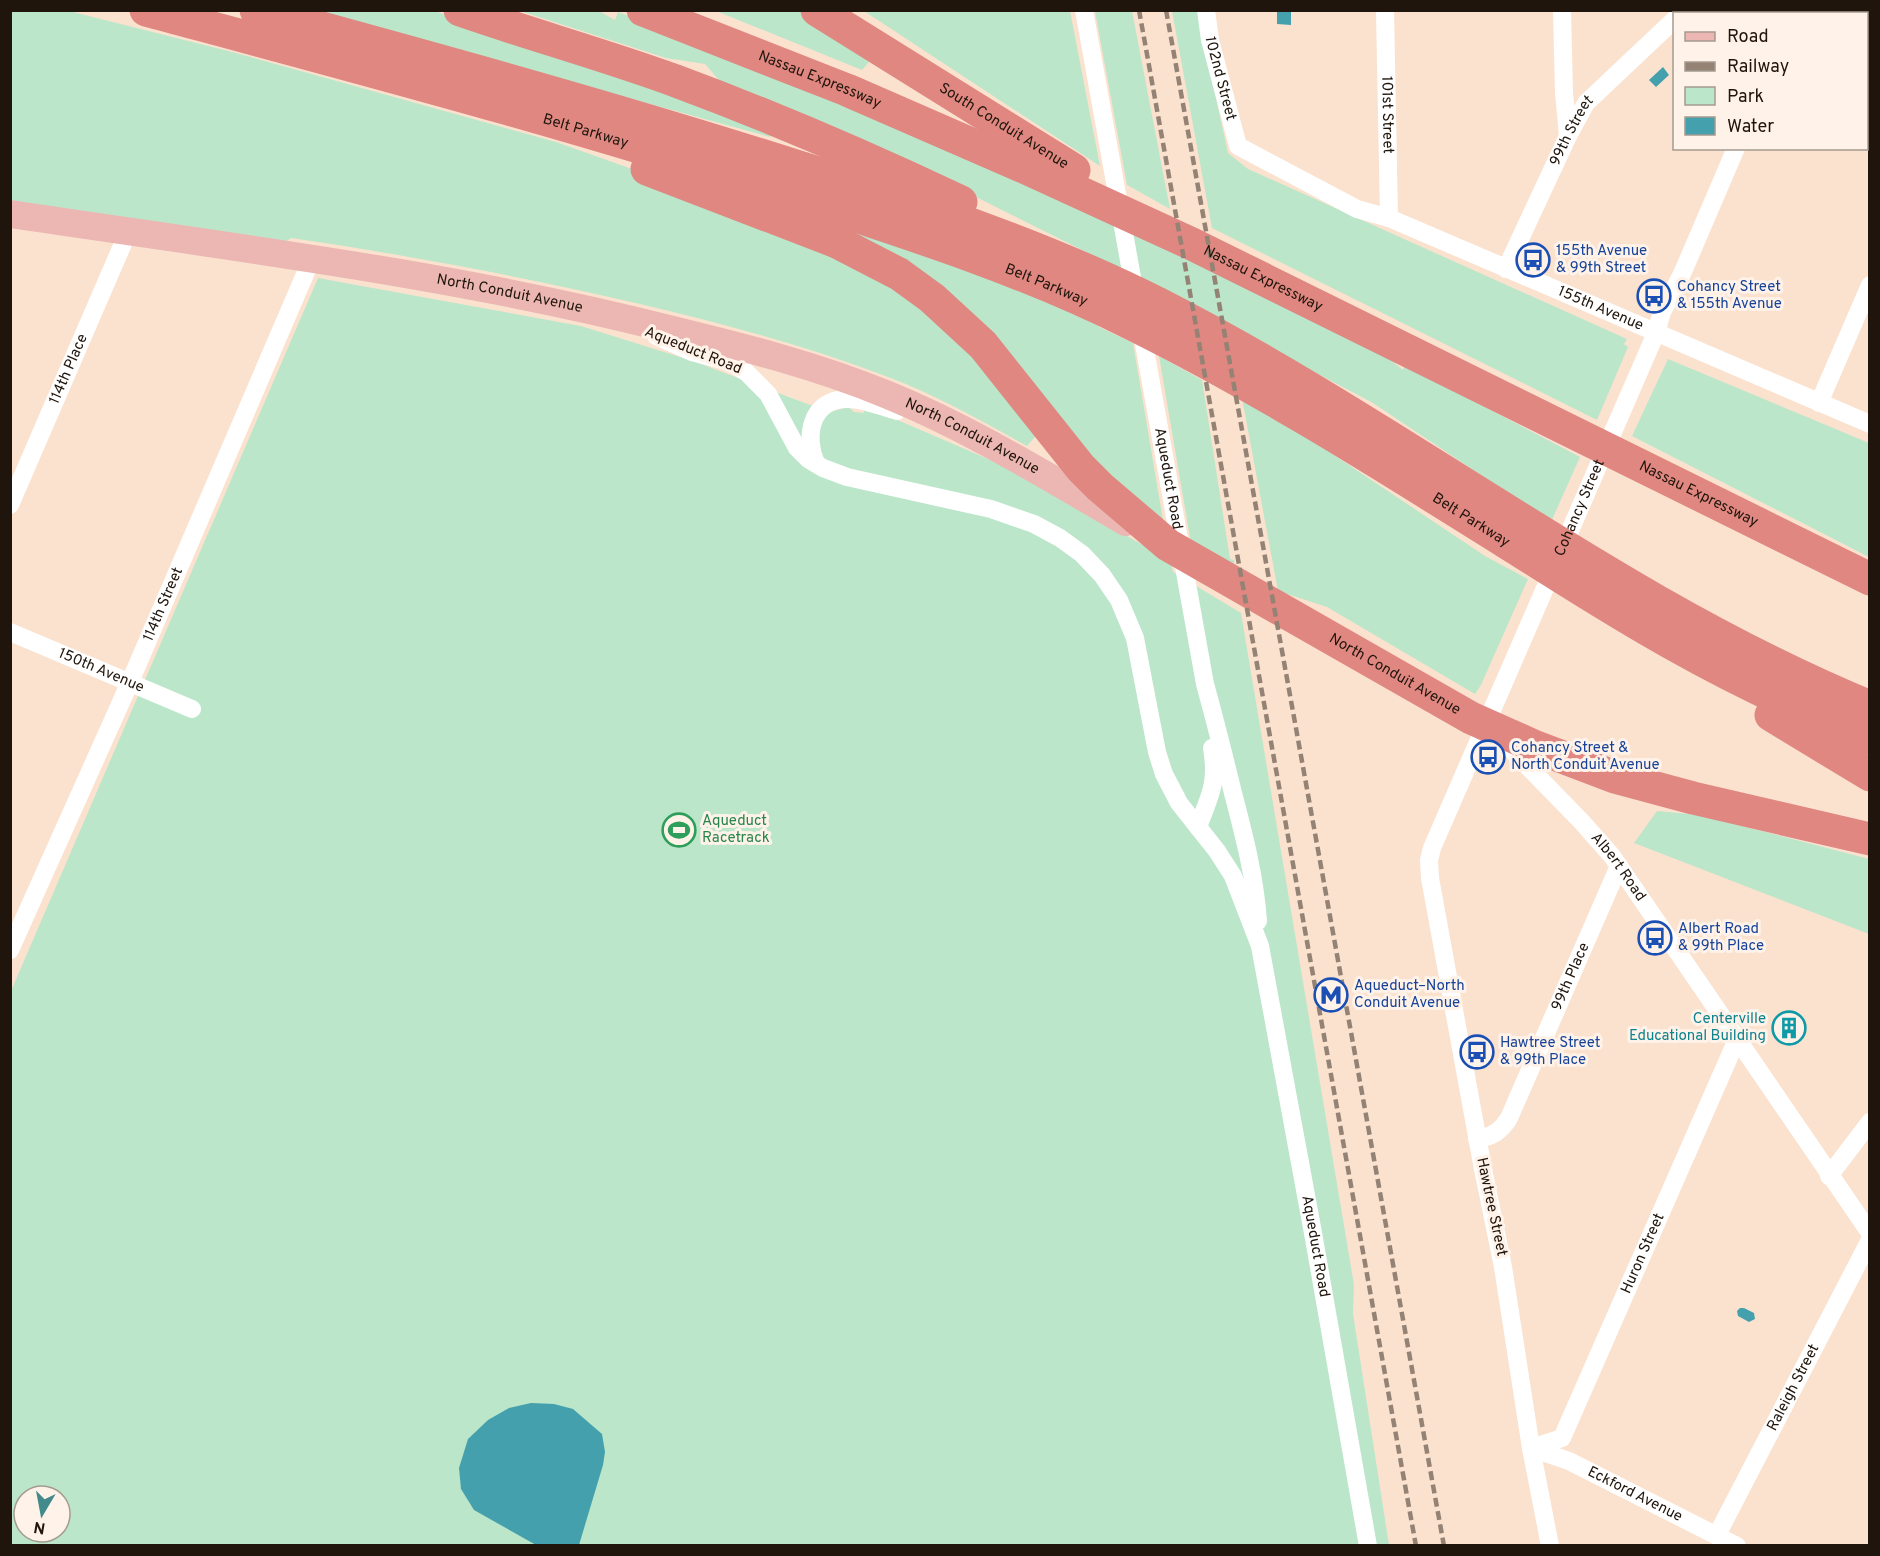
<svg xmlns="http://www.w3.org/2000/svg" width="1880" height="1556" viewBox="0 0 1880 1556" font-family="Overpass,sans-serif">
  <style>
    .green { fill: #bbe6ca; fill-rule: evenodd }
    .water { fill: #44a0ac }
    .lines { fill: none; stroke-linecap: round; stroke-linejoin: round }
    .street { stroke: #fff; stroke-width: 18 }
    .primary { stroke: #ecb7b3; stroke-width: 28 }
    .highway { stroke: #e08781; stroke-width: 33 }
    .rail { stroke: #948274; stroke-width: 4.5; stroke-dasharray: 9 4.5; stroke-linecap: butt }
    .labels { text-anchor: middle; dominant-baseline: central; stroke-width: 6; stroke-linejoin: round; paint-order: stroke }
    .street-label { font-size: 15px; fill: #1f150c; stroke: #fff2e8 }
    .transit-label { font-size: 15px; fill: #164399; stroke: #fff2e8; text-anchor: start }
    .leisure-label { font-size: 15px; fill: #27864d; stroke: #fff2e8; text-anchor: start }
    .culture-label { font-size: 15px; fill: #0d838f; stroke: #fff2e8; text-anchor: end }
  </style>
  <rect width="100%" height="100%" fill="#fbe2cf"/>
  <g class="green">
    <path d="M11,11H69L236,53L556,142L646,174L920,296L1042,429L1027,446C982,421 936,395 888,377C807,346 724,324 640,304C524,277 408,255 291,238L284,243L11,204Z"/>
    <polygon points="311,11 434,11 629,71 774,129 770,137"/>
    <polygon points="520,11 599,11 615,20 618,12 674,32 902,124 1375,348 1403,370 1405,365 1580,457 1551,522 1373,403 1110,264 978,198 886,154 725,87 705,64 666,58"/>
    <polygon points="716,11 800,11 869,62 862,70"/>
    <polygon points="864,11 1070,11 1100,166"/>
    <polygon points="1095,11 1132,11 1170,209 1127,185"/>
    <polygon points="1172,11 1201,11 1202,34 1228,153 1248,169 1627,339 1624,344 1628,347 1597,420 1212,228"/>
    <polygon points="824,221 917,250 1095,319 1099,327 1133,343 1164,526 1071,444"/>
    <path d="M318,278L581,326L693,361L829,412L849,407L854,412L864,413V407L879,412L1002,465L1171,561L1173,572L1241,613L1354,1285L1353,1314L1389,1545L11,1546V991ZM24,1496H60V1532H24Z"/>
    <polygon points="1159,356 1202,380 1230,559 1234,560 1234,565 1191,543"/>
    <polygon points="1668,359 1869,443 1869,557 1632,436"/>
    <polygon points="1242,398 1298,431 1485,556 1528,579 1481,685 1475,694 1327,607 1278,591"/>
    <polygon points="1657,811 1700,815 1869,859 1869,934 1634,843"/>
  </g>
  <g class="water">
    <polygon points="1277,11 1291,11 1291,25 1277,24"/>
    <polygon points="1663,67 1669,75 1656,87 1649,80"/>
    <polygon points="1740,1308 1744,1308 1754,1313 1755,1319 1749,1322 1738,1316 1737,1311"/>
    <polygon points="531,1403 554,1404 573,1409 602,1434 605,1452 603,1465 579,1545 536,1545 474,1510 461,1489 459,1468 468,1439 488,1420 509,1408"/>
  </g>
  <g class="lines">
    <g class="street">
      <polyline points="1084,10 1135,294"/>
      <path id="s1" d="M1206,10L1210,40L1238,146L1357,209L1389,218L1870,424"/>
      <path id="s2" d="M1385,10L1389,218"/>
      <polyline points="1562,10 1564,93 1568,136"/>
      <polyline points="1794,14 1796,10"/>
      <path id="s3" d="M1506,269L1568,136L1586,103L1674,20"/>
      <path id="s4" d="M1141,327L1205,684C1215,720 1224,756 1233,793C1244,835 1255,877 1258,921"/>
      <path id="s5" d="M656,336L692,352L730,362L746,372L768,394L797,448L808,459L823,468L847,477L991,509L1034,524L1060,538L1082,554L1102,575L1119,600L1135,638L1157,752L1164,774L1179,803L1217,851L1233,876L1260,946L1313,1233L1368,1546"/>
      <polyline points="1819,403 1870,285"/>
      <path d="M816,463C804,436 811,400 846,399C862,398 882,407 897,411"/>
      <path id="s6" d="M10,505L128,232"/>
      <path id="s7" d="M10,632L192,709"/>
      <path id="s8" d="M1503,741L1581,821L1612,856L1870,1233"/>
      <path d="M1198,827C1210,795 1218,784 1212,748"/>
      <path id="s9" d="M10,950L130,682L312,258"/>
      <path id="s10" d="M1477,1139C1492,1137 1501,1131 1509,1118L1619,866"/>
      <polyline points="1829,1176 1870,1122"/>
      <path id="s11" d="M1531,1448L1562,1438L1738,1037"/>
      <path id="s12" d="M1531,1448L1569,1461L1737,1546"/>
      <path id="s13" d="M1717,1535L1870,1240"/>
      <path id="s14" d="M1550,1546L1531,1448L1503,1267L1483,1169L1430,878L1429,860L1432,848L1656,333L1662,312L1682,274L1736,148"/>
    </g>
    <path class="primary" id="s15" d="M10,214C231,247 453,274 669,329C743,347 818,366 888,395C971,429 1048,477 1126,522"/>
    <g class="highway">
      <path id="s16" d="M146,10C365,69 585,127 801,198C911,234 1024,270 1128,322C1258,386 1381,464 1504,541C1560,576 1615,612 1673,644C1737,680 1802,711 1870,738"/>
      <path d="M256,10C439,60 621,110 802,168C923,206 1046,247 1159,304C1402,428 1617,603 1870,707"/>
      <path d="M460,10C532,35 605,55 676,81C773,117 868,158 961,202"/>
      <path id="s17" d="M643,10L847,90L1033,171L1192,244L1870,579"/>
      <path id="s18" d="M817,10L1074,170"/>
      <path id="s19" d="M647,169L837,242L899,274L932,298L983,345L1081,468L1100,487L1168,545L1471,718L1536,747L1615,777L1693,798L1870,839"/>
      <polyline points="1771,715 1870,775"/>
    </g>
    <g class="rail">
      <polyline points="1139,10 1416,1546"/>
      <polyline points="1166,10 1444,1546"/>
    </g>
  </g>
  <defs>
    <g id="bus-ring" transform="scale(1.725)"><circle r="9.5" fill="#fff2e8" stroke="#1a4fb4" stroke-width="1.5"/><path d="M-5-6H5V4H4V6H2V4H-2V6H-4V4H-5ZM-3.5-4V0h7V-4ZM-3.5 1.2v1.5H-2V1.2ZM2 1.2v1.5H3.5V1.2Z" fill="#1a4fb4"/></g>
    <g id="stadium-ring" transform="scale(1.725)"><circle r="9.5" fill="#fff2e8" stroke="#2e9e5b" stroke-width="1.5"/><path d="M0-5a6.5 5 0 1 0 0 10a6.5 5 0 1 0 0-10ZM-3.5-1.8h7v3.6h-7Z" fill="#2e9e5b"/></g>
    <g id="metro-ring" transform="scale(1.725)"><circle r="9.5" fill="#fff2e8" stroke="#1a4fb4" stroke-width="1.5"/><path d="M-5.5 5V-5H-3L0 0L3-5H5.5V5H3V-.5L0 4L-3-.5V5Z" fill="#1a4fb4"/></g>
    <g id="building-ring" transform="scale(1.725)"><circle r="9.5" fill="#fff2e8" stroke="#0f9aa8" stroke-width="1.5"/><path d="M-4-6H4V6H1V3H-1V6H-4ZM-2.5-4.3h1.7v1.8h-1.7ZM.8-4.3h1.7v1.8H.8ZM-2.5-1h1.7V.8h-1.7ZM.8-1h1.7V.8H.8Z" fill="#0f9aa8"/></g>
  </defs>
  <g fill-rule="evenodd">
    <use href="#bus-ring" x="1533" y="260"/>
    <use href="#bus-ring" x="1654" y="296"/>
    <use href="#bus-ring" x="1488" y="757"/>
    <use href="#stadium-ring" x="679" y="830"/>
    <use href="#bus-ring" x="1655" y="938"/>
    <use href="#metro-ring" x="1331" y="995"/>
    <use href="#building-ring" x="1789" y="1028"/>
    <use href="#bus-ring" x="1477" y="1052"/>
  </g>
  <g class="labels">
    <g class="street-label">
      <text stroke="none"><textPath href="#s1" startOffset="70">102nd Street</textPath></text>
      <text stroke="none"><textPath href="#s17" startOffset="190">Nassau Expressway</textPath></text>
      <text stroke="none"><textPath href="#s2" startOffset="105">101st Street</textPath></text>
      <text stroke="none"><textPath href="#s18" startOffset="220">South Conduit Avenue</textPath></text>
      <text stroke="none"><textPath href="#s16" startOffset="456">Belt Parkway</textPath></text>
      <text stroke="none"><textPath href="#s3" startOffset="153">99th Street</textPath></text>
      <text stroke="none"><textPath href="#s17" startOffset="676">Nassau Expressway</textPath></text>
      <text stroke="none"><textPath href="#s16" startOffset="942">Belt Parkway</textPath></text>
      <text stroke="none"><textPath href="#s15" startOffset="506">North Conduit Avenue</textPath></text>
      <text stroke="none"><textPath href="#s1" startOffset="538">155th Avenue</textPath></text>
      <text transform="translate(693 351) rotate(22)">Aqueduct Road</text>
      <text stroke="none"><textPath href="#s6" startOffset="148">114th Place</textPath></text>
      <text stroke="none"><textPath href="#s15" startOffset="992">North Conduit Avenue</textPath></text>
      <text stroke="none"><textPath href="#s4" startOffset="154">Aqueduct Road</textPath></text>
      <text stroke="none"><textPath href="#s17" startOffset="1162">Nassau Expressway</textPath></text>
      <text stroke="none"><textPath href="#s14" startOffset="1080">Cohancy Street</textPath></text>
      <text stroke="none"><textPath href="#s16" startOffset="1428">Belt Parkway</textPath></text>
      <text stroke="none"><textPath href="#s9" startOffset="378">114th Street</textPath></text>
      <text stroke="none"><textPath href="#s7" startOffset="99">150th Avenue</textPath></text>
      <text stroke="none"><textPath href="#s19" startOffset="918">North Conduit Avenue</textPath></text>
      <text stroke="none"><textPath href="#s8" startOffset="171">Albert Road</textPath></text>
      <text stroke="none"><textPath href="#s10" startOffset="194">99th Place</textPath></text>
      <text transform="translate(1491 1207) rotate(78)">Hawtree Street</text>
      <text stroke="none"><textPath href="#s5" startOffset="1242">Aqueduct Road</textPath></text>
      <text stroke="none"><textPath href="#s11" startOffset="234">Huron Street</textPath></text>
      <text stroke="none"><textPath href="#s13" startOffset="166">Raleigh Street</textPath></text>
      <text stroke="none"><textPath href="#s12" startOffset="114">Eckford Avenue</textPath></text>
    </g>
    <g class="transit-label">
      <text x="1556" y="251">155th Avenue<tspan x="1556" dy="17">&amp; 99th Street</tspan></text>
      <text x="1677" y="287">Cohancy Street<tspan x="1677" dy="17">&amp; 155th Avenue</tspan></text>
      <text x="1511" y="748">Cohancy Street &amp;<tspan x="1511" dy="17">North Conduit Avenue</tspan></text>
      <text x="1678" y="929">Albert Road<tspan x="1678" dy="17">&amp; 99th Place</tspan></text>
      <text x="1354" y="986">Aqueduct–North<tspan x="1354" dy="17">Conduit Avenue</tspan></text>
      <text x="1500" y="1043">Hawtree Street<tspan x="1500" dy="17">&amp; 99th Place</tspan></text>
    </g>
    <g class="leisure-label">
      <text x="702" y="821">Aqueduct<tspan x="702" dy="17">Racetrack</tspan></text>
    </g>
    <g class="culture-label">
      <text x="1766" y="1019">Centerville<tspan x="1766" dy="17">Educational Building</tspan></text>
    </g>
  </g>
  <rect width="1880" height="1556" fill="none" stroke="#1f150c" stroke-width="24"/>
  <rect x="1673" y="12" width="195" height="138" fill="#fff2e8" stroke="#a59a90" stroke-width="1.5"/>
  <rect x="1685" y="32" width="30" height="9" fill="#ecb7b3" stroke="#a59a90" stroke-width="1.5"/>
  <text x="1727" y="42" font-size="18" fill="#1f150c">Road</text>
  <rect x="1685" y="62" width="30" height="9" fill="#948274" stroke="#a59a90" stroke-width="1.5"/>
  <text x="1727" y="72" font-size="18" fill="#1f150c">Railway</text>
  <rect x="1685" y="87" width="30" height="18" fill="#bbe6ca" stroke="#a59a90" stroke-width="1.5"/>
  <text x="1727" y="102" font-size="18" fill="#1f150c">Park</text>
  <rect x="1685" y="117" width="30" height="18" fill="#44a0ac" stroke="#a59a90" stroke-width="1.5"/>
  <text x="1727" y="132" font-size="18" fill="#1f150c">Water</text>
  <g transform="translate(42 1514) rotate(190)"><circle r="28" fill="#fff2e8" stroke="#a59a90" stroke-width="1.5"/>
  <path d="M0-4.5L10 22L0 15L-10 22Z" fill="#428a8c"/>
  <text y="-9" font-size="16" font-weight="bold" text-anchor="middle" fill="#1f150c">N</text>
  </g>
</svg>
